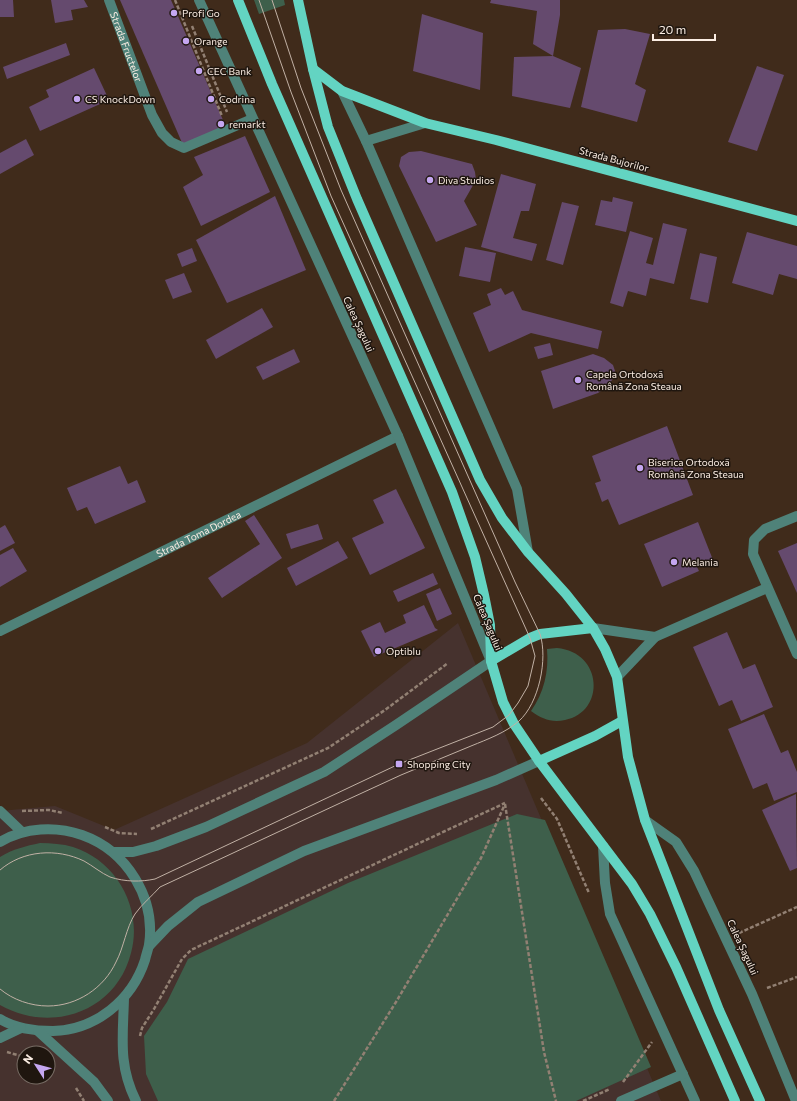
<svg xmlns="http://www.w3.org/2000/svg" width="797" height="1101" viewBox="0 0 797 1101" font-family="Commissioner,sans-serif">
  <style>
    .commercial { fill: #46322e; fill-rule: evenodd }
    .green { fill: #3e5f4b }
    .building { fill: #654a6e }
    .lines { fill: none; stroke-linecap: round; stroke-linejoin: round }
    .path { stroke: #928073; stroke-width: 2.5; stroke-dasharray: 4 2; stroke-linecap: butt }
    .minor { stroke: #4f8279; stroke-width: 10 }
    .major { stroke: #63d4c2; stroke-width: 10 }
    .tram { stroke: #c1b1a5; stroke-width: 1 }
    .poi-dot { fill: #c5a7f1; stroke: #1f160f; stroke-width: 1.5 }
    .labels { text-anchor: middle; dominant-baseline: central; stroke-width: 3; stroke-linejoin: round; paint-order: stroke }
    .poi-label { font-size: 10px; fill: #fbede3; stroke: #1f160f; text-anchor: start }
    .street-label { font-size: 10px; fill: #fbede3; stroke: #1f160f }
  </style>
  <rect width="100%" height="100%" fill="#402b1b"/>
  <path class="commercial" d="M458,623L661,1101H0V811L55,806L114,830L307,743ZM24,1053H48V1077H24Z"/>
  <g class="green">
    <polygon points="254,0 284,0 285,5 259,14"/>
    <path d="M557,648C603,652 606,712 565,720C552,723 542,719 531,711C544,693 549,671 547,649Z"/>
    <polygon points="517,814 545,820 651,1067 576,1101 158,1101 146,1074 144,1036 167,1002 188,959 348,883"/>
    <path d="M40,843C51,843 63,844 73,847C117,861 143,909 131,953C116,1012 51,1034 0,1005V857C13,849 26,846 40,843Z"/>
  </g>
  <g class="building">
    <polygon points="0,0 13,0 14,17 0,17"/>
    <polygon points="51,0 84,0 88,7 71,10 73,20 55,23"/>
    <polygon points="120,0 171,0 226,127 183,145"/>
    <polygon points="491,0 560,0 560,15 553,56 533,44 537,11 490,3"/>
    <polygon points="422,14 483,33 480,90 413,71"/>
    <polygon points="625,29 650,34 635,84 646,90 637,122 581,107 598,30"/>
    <polygon points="66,43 70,55 7,79 3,67"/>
    <polygon points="553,56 581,68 570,108 512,96 514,57"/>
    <polygon points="757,66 784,75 757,151 728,142"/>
    <polygon points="94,68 109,100 40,131 29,107 49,97 46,90"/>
    <polygon points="245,136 270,192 201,226 183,187 203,175 194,157"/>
    <polygon points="26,139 34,155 0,174 0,153"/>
    <polygon points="421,151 472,164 475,172 476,180 464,201 477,225 436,242 399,166 401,157 409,152"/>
    <polygon points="501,174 536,184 529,211 521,211 513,238 537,244 532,261 481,247"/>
    <polygon points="275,196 306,270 227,303 196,240"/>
    <polygon points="613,197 633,202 626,232 595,225 601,200 612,202"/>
    <polygon points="562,202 579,206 563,265 546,260"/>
    <polygon points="663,223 687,229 674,284 650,278 646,296 628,291 623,307 610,303 630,231 653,238 646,263 653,265"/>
    <polygon points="747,232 797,246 797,279 779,274 773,295 732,283"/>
    <polygon points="465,247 496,253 490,282 459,276"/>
    <polygon points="192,248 197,261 182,267 177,254"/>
    <polygon points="700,253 717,257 708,303 690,299"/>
    <polygon points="184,273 192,292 173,299 165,280"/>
    <polygon points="501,288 505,295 513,291 522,310 602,331 598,349 531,333 489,352 473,313 491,305 487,294"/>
    <polygon points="262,308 273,327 216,359 206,340"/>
    <polygon points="550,343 553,355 538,359 534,347"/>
    <polygon points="294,349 300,362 263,380 256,367"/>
    <polygon points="593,354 604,358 613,365 616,374 608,386 598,393 553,409 541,371"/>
    <polygon points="667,426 693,495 619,525 608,499 602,502 595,483 601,481 592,456"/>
    <polygon points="120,466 128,484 137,480 146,502 95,524 87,507 77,511 67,488"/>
    <polygon points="396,489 425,548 370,575 352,538 384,523 373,500"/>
    <polygon points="254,515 282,558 222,598 208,578 260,544 245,521"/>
    <polygon points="698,522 713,560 697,567 699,571 662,587 644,544"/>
    <polygon points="318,524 323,539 291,549 286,534"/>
    <polygon points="5,525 15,543 0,551 0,528"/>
    <polygon points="338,541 348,558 296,586 287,568"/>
    <polygon points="797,543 797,593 778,551"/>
    <polygon points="13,548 27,571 0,587 0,555"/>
    <polygon points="433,573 438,584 398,602 393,591"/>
    <polygon points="440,588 452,614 437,621 426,594"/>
    <polygon points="424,605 435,628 438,630 374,657 361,631 380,622 385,633 406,623 403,615"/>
    <polygon points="727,632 743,669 755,664 773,707 741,721 732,700 719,706 693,647"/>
    <polygon points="764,714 781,753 788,750 797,772 797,792 774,801 767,783 753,789 728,729"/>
    <polygon points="796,794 797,868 790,871 762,810"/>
  </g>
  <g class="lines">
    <g class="path">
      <polyline points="175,0 222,116"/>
      <polyline points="192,26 227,112"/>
      <polyline points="541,798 557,819 589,893"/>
      <polyline points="505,804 544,1052 556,1101"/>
      <polyline points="22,811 49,810 63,813"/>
      <polyline points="105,827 119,833 137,834"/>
      <polyline points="151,829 328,748 385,710 448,663"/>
      <polyline points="739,933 797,907"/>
      <polyline points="767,988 797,977"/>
      <polyline points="140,1036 142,1028 154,1009 182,959 191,950 505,803"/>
      <polyline points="7,1052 24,1057"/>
      <polyline points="623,1082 652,1042"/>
      <polyline points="76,1088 84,1101"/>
      <polyline points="334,1101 396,1002 481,858 505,804"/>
      <polyline points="583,1101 610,1089"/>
    </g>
    <g class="minor">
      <path id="s1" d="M109,0L152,115L162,133L171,142L184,148L252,119"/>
      <polyline points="342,91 366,141 517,489 528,552"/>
      <polyline points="366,141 425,123"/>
      <polyline points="797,516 765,529 754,540 753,554 797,654"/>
      <polyline points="593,628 655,637"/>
      <path id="s2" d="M0,631L398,436"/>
      <polyline points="617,677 655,637 767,588"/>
      <polyline points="0,811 22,832"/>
      <polyline points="645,820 676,842 694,871 752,994 796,1101"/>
      <path d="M0,842C25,827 56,826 82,835C127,851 156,898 149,945C148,950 146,955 145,960C132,1000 96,1030 53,1031C34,1031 16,1029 0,1019"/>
      <polyline points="603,846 605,883 610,914 695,1101"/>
      <polyline points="113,852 133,852 156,846 206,827 324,772 396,725 491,661 398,436 199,0"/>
      <polyline points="149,946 168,926 198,902 304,851 496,780 539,761"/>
      <path d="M124,998C123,1037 118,1065 136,1101"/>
      <polyline points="38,1031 94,1082 108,1101"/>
      <polyline points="0,1038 21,1028"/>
      <polyline points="621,1101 683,1074"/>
    </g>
    <g class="major">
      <polyline points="238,0 272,84 452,492 475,557 484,595 490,625 491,661 503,702 514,724 539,761 632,884 650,914 676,967 735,1101"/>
      <polyline points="298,0 313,69 328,127 357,199 480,480 502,518 528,552 566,594 593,628 605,649 617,677 628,757 645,820 719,1010 760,1101"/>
      <polyline points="313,69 342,91 425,123 496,140 797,221"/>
      <polyline points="491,661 530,638 540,634 593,628"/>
      <polyline points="539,761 595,736 622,721"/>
    </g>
    <g class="tram">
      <path d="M0,870C23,850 57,848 84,861C93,866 101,873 110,877C125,882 141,882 155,879L399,764L493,727L509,715L518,703L528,686L535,656L530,638L331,196L291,92L259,0"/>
      <path d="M0,989C13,1000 31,1006 48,1006C77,1006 104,988 116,962C124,947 126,928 135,914C142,904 152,896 160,887C240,850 320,812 401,775C424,765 448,756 471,746C488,739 505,733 519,721C539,703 548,659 540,634L515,582L341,190L301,88L272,0"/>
    </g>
  </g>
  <g class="poi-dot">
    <circle cx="174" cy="13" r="4"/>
    <circle cx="186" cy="41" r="4"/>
    <circle cx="199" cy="71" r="4"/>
    <circle cx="77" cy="99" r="4"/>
    <circle cx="211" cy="99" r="4"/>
    <circle cx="221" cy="124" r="4"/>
    <circle cx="430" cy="180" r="4"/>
    <circle cx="578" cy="380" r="4"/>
    <circle cx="640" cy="468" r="4"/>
    <circle cx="674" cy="562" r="4"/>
    <circle cx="378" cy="651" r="4"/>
    <rect x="395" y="760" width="8" height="8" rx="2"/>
  </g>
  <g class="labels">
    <g class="poi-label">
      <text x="182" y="13">Profi Go</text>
      <text x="194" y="41">Orange</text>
      <text x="207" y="71">CEC Bank</text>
      <text x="85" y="99">CS KnockDown</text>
      <text x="219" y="99">Codrina</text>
      <text x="229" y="124">remarkt</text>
      <text x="438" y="180">Diva Studios</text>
      <text x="586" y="374">Capela Ortodoxă<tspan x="586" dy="12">Română Zona Steaua</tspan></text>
      <text x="648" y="462">Biserica Ortodoxă<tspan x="648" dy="12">Română Zona Steaua</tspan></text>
      <text x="682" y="562">Melania</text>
      <text x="386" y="651">Optiblu</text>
      <text x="407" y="764">Shopping City</text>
    </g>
    <g class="street-label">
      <text stroke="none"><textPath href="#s1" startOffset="50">Strada Fructelor</textPath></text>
      <text transform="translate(614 159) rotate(15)">Strada Bujorilor</text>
      <text transform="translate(359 324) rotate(65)">Calea Șagului</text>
      <text stroke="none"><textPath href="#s2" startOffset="221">Strada Toma Dordea</textPath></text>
      <text transform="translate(488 622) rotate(67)">Calea Șagului</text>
      <text transform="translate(743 947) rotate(65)">Calea Șagului</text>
    </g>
  </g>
  <g transform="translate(36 1065) rotate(306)"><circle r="19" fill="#1f160f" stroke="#776c64"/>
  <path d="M0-3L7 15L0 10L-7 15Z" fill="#c5a7f1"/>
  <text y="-6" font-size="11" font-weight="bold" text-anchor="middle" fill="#fbede3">N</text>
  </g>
  <path d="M653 34v6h62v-6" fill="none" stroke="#fbede3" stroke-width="2"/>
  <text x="659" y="34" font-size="12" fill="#fbede3" stroke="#1f160f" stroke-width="3" paint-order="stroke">20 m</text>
</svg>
